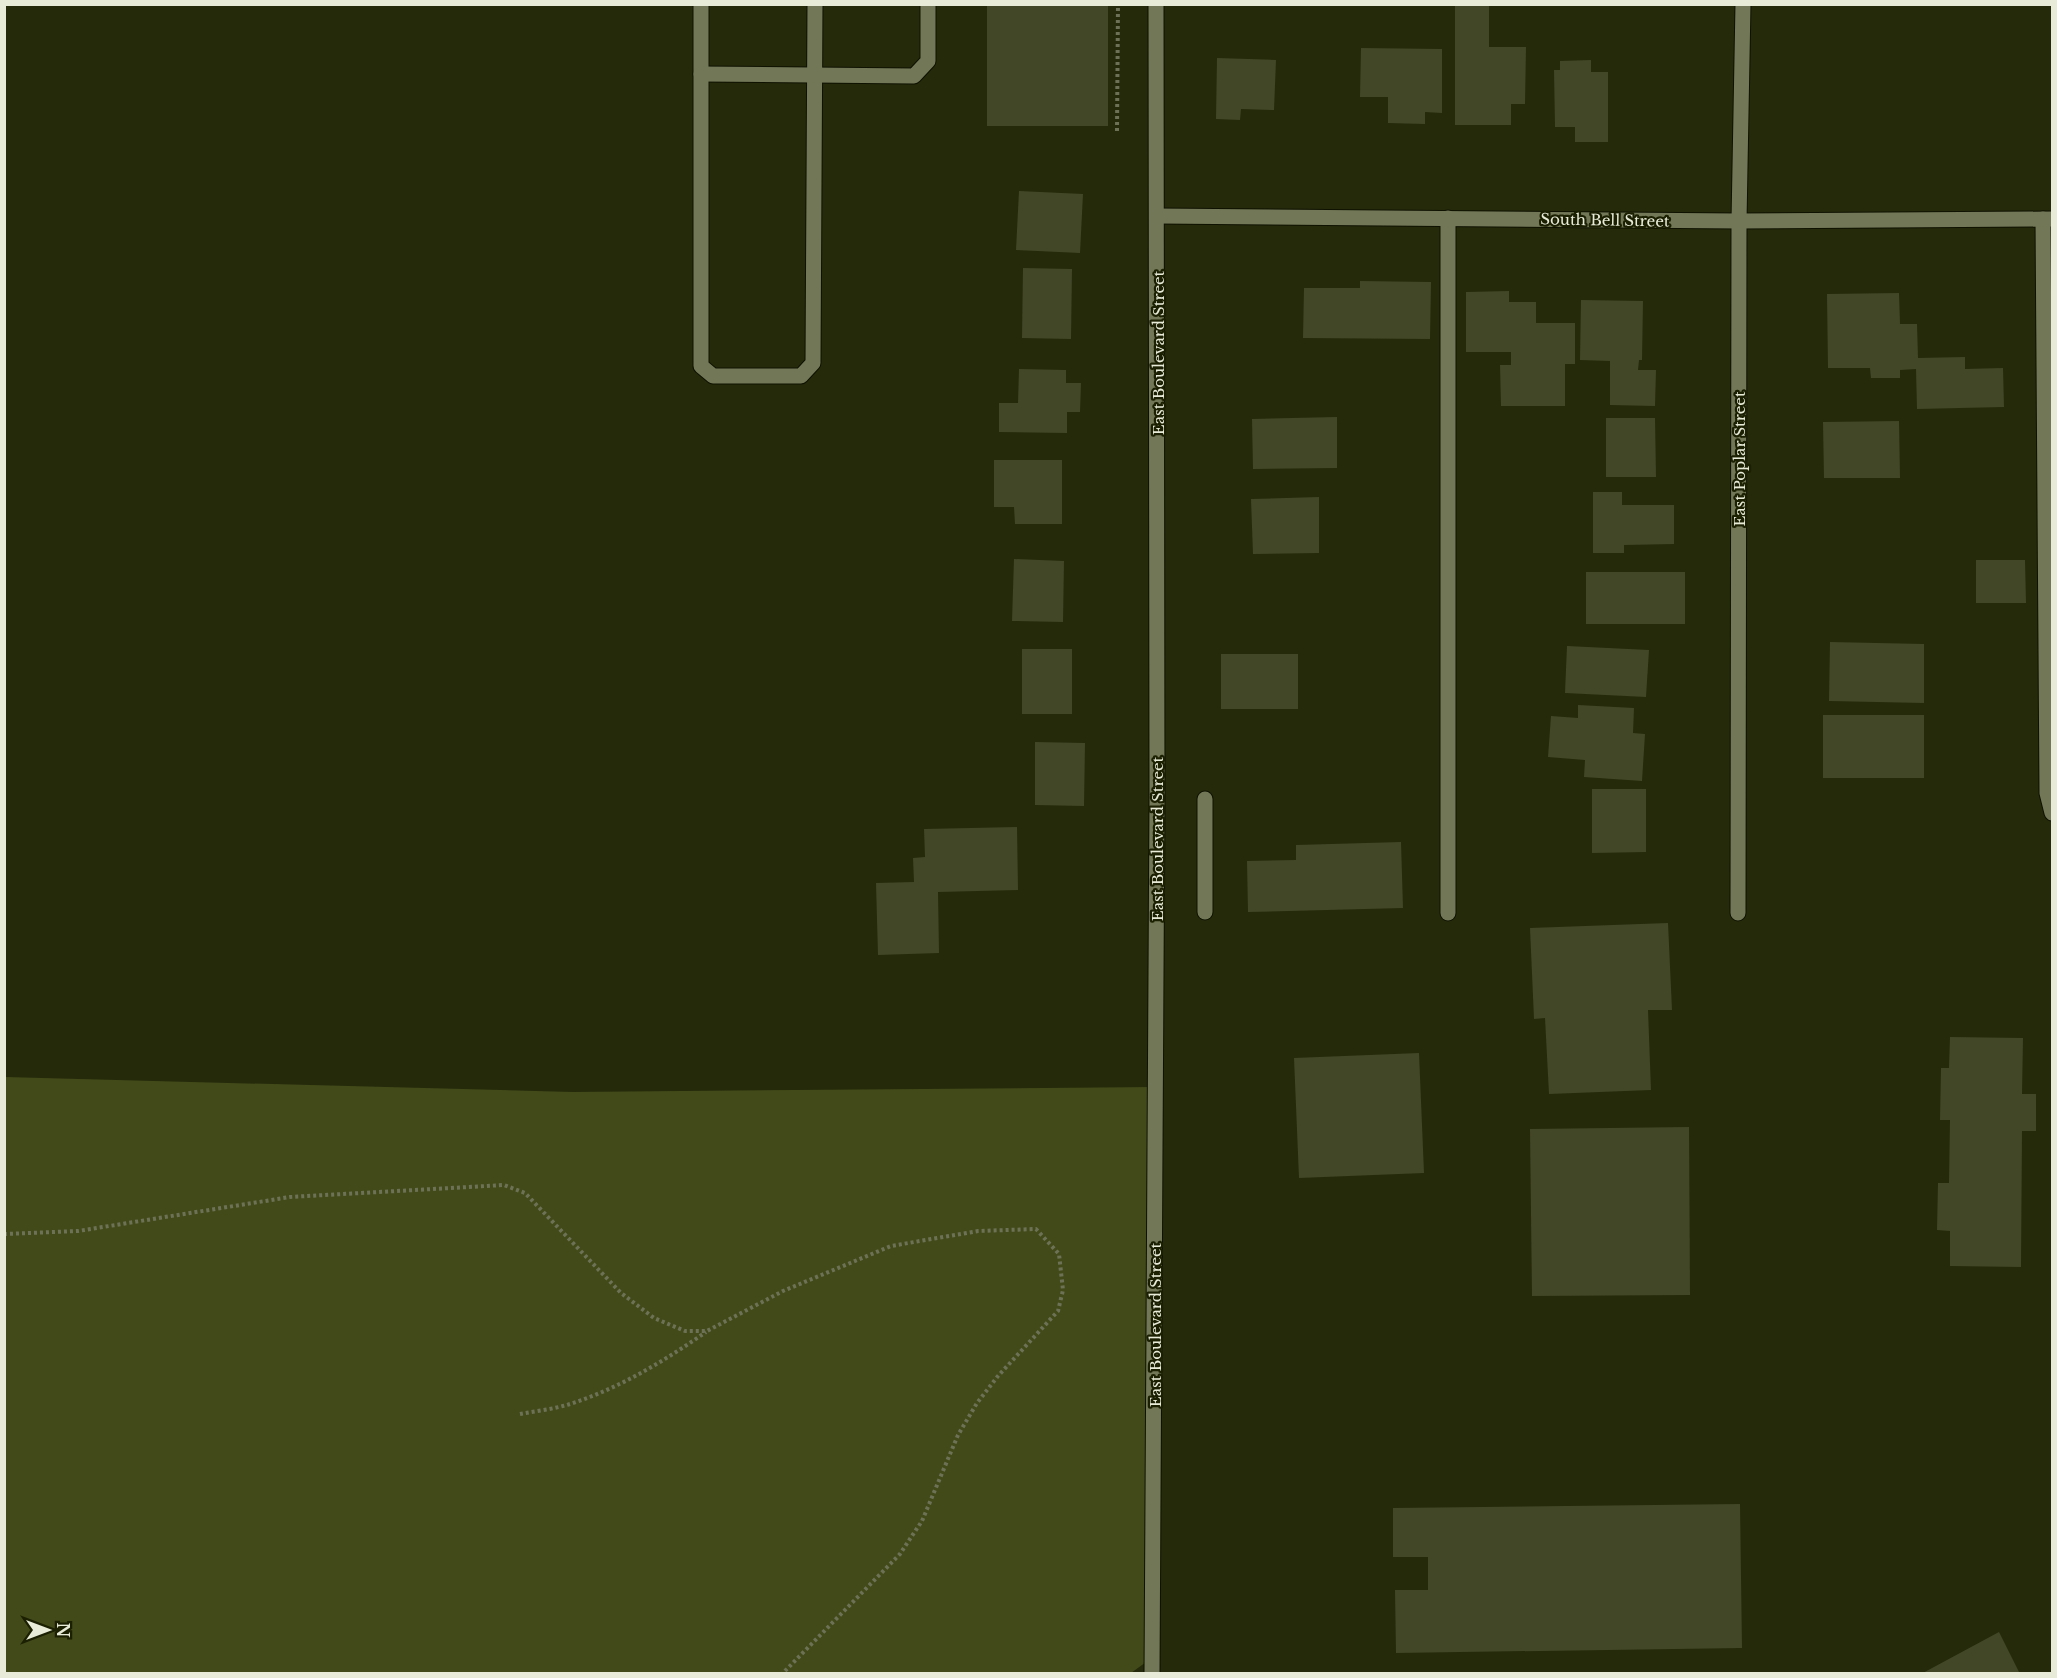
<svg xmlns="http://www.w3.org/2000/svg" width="2057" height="1678" viewBox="0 0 2057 1678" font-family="'Libre Baskerville',serif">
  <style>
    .green { fill: #434a19 }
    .building { fill: #424728 }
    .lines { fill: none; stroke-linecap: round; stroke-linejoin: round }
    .lane-casing { stroke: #0f1200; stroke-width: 17 }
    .street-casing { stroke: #0f1200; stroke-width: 17 }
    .secondary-casing { stroke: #0f1200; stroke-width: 17 }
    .path { stroke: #6d7257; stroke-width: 4; stroke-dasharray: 3 3; stroke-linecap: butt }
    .lane { stroke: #727857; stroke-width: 15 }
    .street { stroke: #727857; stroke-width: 15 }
    .secondary { stroke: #727857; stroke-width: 15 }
    .labels { text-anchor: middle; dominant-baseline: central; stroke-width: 4.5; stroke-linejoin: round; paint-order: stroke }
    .street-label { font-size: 15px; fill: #e7ebd8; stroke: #1c2002 }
  </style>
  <rect width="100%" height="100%" fill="#252a0b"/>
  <polygon class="green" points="5,1077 572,1092 1156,1087 1153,1657 1131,1673 5,1673"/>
  <g class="building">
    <rect x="987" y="4" width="121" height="122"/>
    <polygon points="1455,4 1489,4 1489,47 1526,47 1525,104 1511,104 1511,125 1455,125"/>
    <polygon points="1361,48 1442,49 1442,113 1425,112 1425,124 1388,123 1388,97 1360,97"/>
    <polygon points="1217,58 1276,60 1274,110 1241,109 1240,120 1216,119"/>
    <polygon points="1591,60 1591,72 1608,72 1608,142 1575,142 1575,127 1555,127 1554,70 1560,70 1560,61"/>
    <polygon points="1019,191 1083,194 1080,253 1016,250"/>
    <polygon points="1023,268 1072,269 1071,339 1022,338"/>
    <polygon points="1360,281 1431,282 1430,339 1303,338 1304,288 1360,288"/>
    <polygon points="1509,291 1509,302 1536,302 1536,323 1575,323 1575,364 1565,364 1565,406 1501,406 1500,365 1511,365 1511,352 1466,352 1466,292"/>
    <polygon points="1899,293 1900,324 1917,324 1918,358 1965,357 1965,369 2003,368 2004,407 1917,409 1916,369 1900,370 1900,378 1871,378 1870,368 1828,368 1827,294"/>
    <polygon points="1581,300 1643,301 1642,360 1639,360 1638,370 1656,370 1655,406 1610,405 1610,361 1580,360"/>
    <polygon points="1019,369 1066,370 1066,383 1081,383 1080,412 1067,412 1067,433 999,432 999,403 1018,403"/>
    <polygon points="1337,417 1337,468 1253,469 1252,419"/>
    <polygon points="1606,418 1655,418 1656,477 1606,477"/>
    <polygon points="1899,421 1900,478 1824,478 1823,422"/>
    <polygon points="994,460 1062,460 1062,524 1015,524 1014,507 994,507"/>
    <polygon points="1593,492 1622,492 1622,505 1674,505 1674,544 1624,545 1624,553 1593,553"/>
    <polygon points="1319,497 1319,553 1253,554 1251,499"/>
    <polygon points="1014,559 1064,561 1063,622 1012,621"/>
    <polygon points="1976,560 2025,560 2026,603 1976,603"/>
    <rect x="1586" y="572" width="99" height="52"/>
    <polygon points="1830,642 1924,644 1924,703 1829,701"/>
    <polygon points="1567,646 1649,650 1646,697 1565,693"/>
    <rect x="1022" y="649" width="50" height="65"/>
    <rect x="1221" y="654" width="77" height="55"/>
    <polygon points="1578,705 1634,708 1633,733 1645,734 1642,781 1584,777 1585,760 1548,757 1551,716 1578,718"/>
    <rect x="1823" y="715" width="101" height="63"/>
    <polygon points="1035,742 1085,743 1084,806 1035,805"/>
    <polygon points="1592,789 1646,789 1646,852 1592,853"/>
    <polygon points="1017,827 1018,890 938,892 939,953 878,955 876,883 914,882 913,858 925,857 924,829"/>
    <polygon points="1401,842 1403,908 1248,912 1247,861 1296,860 1296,845"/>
    <polygon points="1668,923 1672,1010 1648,1010 1651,1090 1549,1094 1545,1018 1534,1019 1530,928"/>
    <polygon points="1950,1037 2023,1038 2022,1094 2036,1094 2036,1131 2022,1131 2021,1267 1950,1266 1950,1231 1937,1230 1938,1183 1949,1183 1950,1120 1940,1120 1941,1068 1949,1068"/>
    <polygon points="1419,1053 1424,1173 1299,1178 1294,1058"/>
    <polygon points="1689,1127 1690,1295 1532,1296 1530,1129"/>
    <polygon points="1740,1504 1742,1648 1396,1653 1395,1590 1428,1590 1428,1557 1393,1557 1393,1508"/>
    <polygon points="1999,1632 2020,1674 1921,1674"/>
  </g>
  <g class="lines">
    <g class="lane-casing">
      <g id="lane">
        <polyline points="701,4 701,366 713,376 801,376 813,363 815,4"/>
        <polyline points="701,74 914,76 928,61 928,4"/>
        <polyline points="1448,218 1448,913"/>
        <polyline points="2043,219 2047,793 2052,813"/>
        <polyline points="1205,799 1205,912"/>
      </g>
    </g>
    <g class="street-casing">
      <g id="street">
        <polyline points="1158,216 1739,221 2052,219"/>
        <polyline points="1738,913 1739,221 1743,4"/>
      </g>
    </g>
    <g class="secondary-casing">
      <polyline id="secondary" points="1152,1674 1157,799 1156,4"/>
    </g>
    <g class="path">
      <polyline points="1117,131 1118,4"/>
      <polyline points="4,1234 78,1231 290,1197 504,1185 525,1193 621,1293 654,1318 685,1331 707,1331 783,1291 891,1246 978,1231 1036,1229 1059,1254 1063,1290 1058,1311 998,1376 977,1403 958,1435 922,1521 900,1554 782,1674"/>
      <path d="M520,1414C536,1411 554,1409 570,1404C620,1388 664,1361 706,1332"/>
    </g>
    <use href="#lane" class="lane"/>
    <use href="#street" class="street"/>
    <use href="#secondary" class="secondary"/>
  </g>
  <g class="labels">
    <g class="street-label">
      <text transform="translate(1605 220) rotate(1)">South Bell Street</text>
      <text transform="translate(1158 353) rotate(-90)">East Boulevard Street</text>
      <text transform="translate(1739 459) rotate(-90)">East Poplar Street</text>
      <text transform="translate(1157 839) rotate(-90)">East Boulevard Street</text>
      <text transform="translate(1155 1325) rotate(-90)">East Boulevard Street</text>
    </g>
  </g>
  <rect width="2057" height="1678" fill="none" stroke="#e7ebd8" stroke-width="12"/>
  <g transform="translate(48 1630) rotate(90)" stroke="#1c2002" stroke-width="4.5" paint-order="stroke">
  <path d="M0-4.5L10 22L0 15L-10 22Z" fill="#e7ebd8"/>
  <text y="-9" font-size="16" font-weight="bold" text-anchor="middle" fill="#e7ebd8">N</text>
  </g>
</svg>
